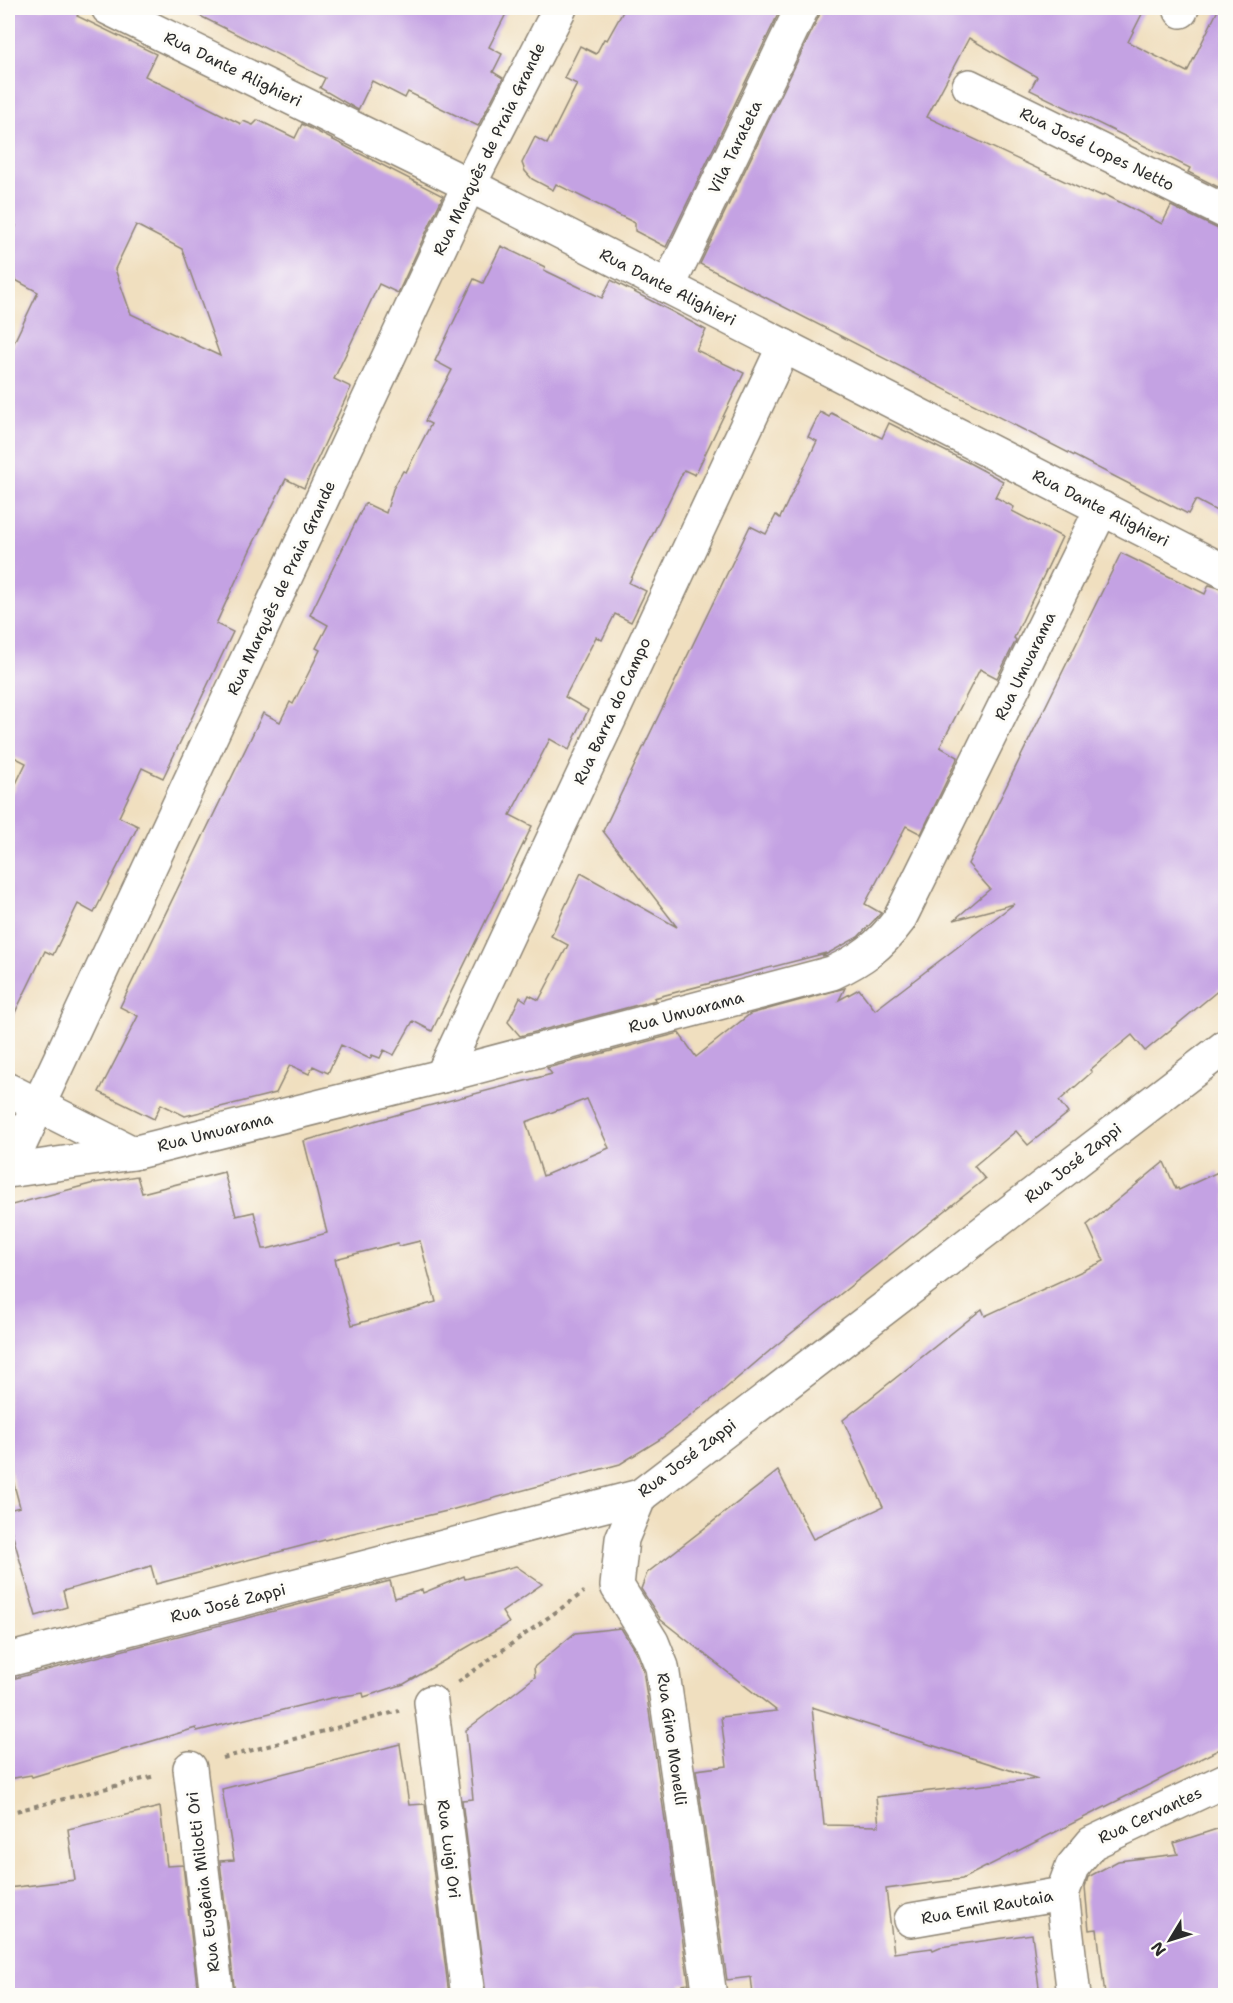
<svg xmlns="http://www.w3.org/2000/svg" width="1233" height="2003" viewBox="0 0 1233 2003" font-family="'Shantell Sans',sans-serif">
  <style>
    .building { fill: #c4a2e3; fill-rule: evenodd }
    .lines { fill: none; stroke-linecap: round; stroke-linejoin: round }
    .street-casing { stroke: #8e8575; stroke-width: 36 }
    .path { stroke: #8e8575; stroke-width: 4; stroke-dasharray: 4.5 4.5; stroke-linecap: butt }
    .street { stroke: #fff; stroke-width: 33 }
    .labels { text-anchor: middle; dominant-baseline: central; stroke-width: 6; stroke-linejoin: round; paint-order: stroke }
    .street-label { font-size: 16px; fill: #2b2b2b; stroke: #fdfcf7 }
  </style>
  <rect width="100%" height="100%" fill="#fdfcf7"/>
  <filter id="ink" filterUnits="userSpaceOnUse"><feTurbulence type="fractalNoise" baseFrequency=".0167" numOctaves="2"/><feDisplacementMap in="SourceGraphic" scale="12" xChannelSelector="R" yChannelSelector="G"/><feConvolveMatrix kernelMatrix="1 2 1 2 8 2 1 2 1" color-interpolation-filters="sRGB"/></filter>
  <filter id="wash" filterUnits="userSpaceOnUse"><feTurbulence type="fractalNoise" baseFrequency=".008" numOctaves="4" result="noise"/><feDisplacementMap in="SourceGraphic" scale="24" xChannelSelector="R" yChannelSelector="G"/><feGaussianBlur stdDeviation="1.35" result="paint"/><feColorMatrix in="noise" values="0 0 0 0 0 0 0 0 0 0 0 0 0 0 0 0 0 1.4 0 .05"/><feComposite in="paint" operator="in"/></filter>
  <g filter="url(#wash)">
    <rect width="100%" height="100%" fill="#f0dfbf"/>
    <g id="blocks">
      <g class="building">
        <path d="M8,8H82L77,16L156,54L145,76L241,124L243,121L253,125L258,120L295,138L302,124L443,196L398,293L379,284L334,379L351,387L304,488L286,479L251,548L216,624L233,632L163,778L142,768L119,817L138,826L94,913L78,904L53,955L45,951L8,1027V800L26,763L8,754V355L38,292L8,276V243L16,226L8,221ZM136,225L182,249L220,356L131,314L115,269Z"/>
        <polygon points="184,8 509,8 489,47 502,54 493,72 503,78 478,126 408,92 405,98 372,81 358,110 320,88 325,78"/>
        <polygon points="625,8 781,8 666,247 635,231 635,223 556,184 553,190 532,179 525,171 522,163 535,137 547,144 577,84 564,78 580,46 596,54 604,39 607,40"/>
        <polygon points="821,8 1145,8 1128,42 1187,72 1219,8 1226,8 1226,191 1188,172 1190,168 1030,90 1037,77 969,38 927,117 1092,194 1093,192 1102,196 1104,194 1162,224 1171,206 1218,229 1226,230 1226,516 1196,500 1188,514 700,264 819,16"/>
        <polygon points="501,246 545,267 544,270 602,298 611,280 669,310 706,330 696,350 744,373 695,475 684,470 629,583 646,591 631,622 615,614 602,640 596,637 565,697 588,710 569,750 550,739 510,815 532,826 432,1031 413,1021 394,1055 384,1050 380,1058 372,1055 370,1059 341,1045 328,1073 313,1066 309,1074 290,1065 276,1093 185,1116 161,1104 154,1119 99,1092 138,1016 120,1007 263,713 280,722 290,702 293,704 320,650 316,648 328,625 310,615 365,503 386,513 393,489 403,471 406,472 431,424 425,421 452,370 435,361 474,279 483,283"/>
        <polygon points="820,412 829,417 831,413 882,438 889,423 971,464 1003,481 995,497 1014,507 1012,511 1062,537 1014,638 1016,640 997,678 980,669 940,747 958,757 921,834 906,826 865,904 881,913 858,937 825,955 822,956 826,953 654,998 656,1000 520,1036 508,1022 520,997 526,1001 529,995 539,1000 568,945 551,936 581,873 677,927 603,831 750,526 766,534 776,515 780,518 817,441 808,437"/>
        <path d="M1121,553L1205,594L1209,585L1226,590V984L1145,1051L1132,1035L1090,1070L1092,1072L1059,1101L1068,1113L1028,1145L1016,1131L974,1166L985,1179L774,1347L719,1394L659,1440L620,1464L447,1511L336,1537L156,1584L151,1566L63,1591L67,1607L36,1616L8,1519V1510L20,1507L8,1462V1206L94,1183L137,1176L142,1193L224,1172L236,1216L254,1212L263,1249H267L327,1233L304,1141L424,1107L552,1074L547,1068L679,1033L696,1057L750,1014L845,988L839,1000L859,989L875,1010L1014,904L954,920L990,889L968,864ZM587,1099L609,1148L543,1176L526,1122ZM420,1241L436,1302L352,1325L335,1259L398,1243L399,1246Z"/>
        <path d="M1164,1162L1176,1189L1178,1188L1179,1190L1218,1172L1226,1191V1746L962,1879L886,1889L894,1953L932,1948L933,1950L940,1947L1032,1934L1040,1995H753L751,1977L727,1980L696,1770L727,1766L721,1717L777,1711L661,1620L641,1589L647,1573L778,1471L813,1539L883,1507L843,1420L982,1309L985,1316L1104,1261L1087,1225ZM812,1707L1038,1779L876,1797L879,1826L824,1825Z"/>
        <polygon points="516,1566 542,1584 502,1612 509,1623 404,1684 364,1697 363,1693 331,1698 197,1731 196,1728 32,1777 31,1775 8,1779 8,1680 390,1581 395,1598 422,1590 423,1593 464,1576 465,1579"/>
        <polygon points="621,1628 635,1651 643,1670 689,1984 682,1985 683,1995 486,1995 462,1800 473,1799 466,1730 535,1677 534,1667 575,1633"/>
        <polygon points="400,1744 409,1805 425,1804 449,1995 235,1995 220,1861 234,1860 222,1789"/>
        <polygon points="160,1807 167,1866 183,1865 198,1995 8,1995 8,1888 75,1880 68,1829"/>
        <polygon points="1220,1828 1226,1843 1226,1995 1105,1995 1097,1929 1089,1930 1085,1887 1088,1877 1118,1861 1178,1854 1174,1843"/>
      </g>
    </g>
  </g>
  <g filter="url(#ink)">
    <use href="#blocks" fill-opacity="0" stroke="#8e8575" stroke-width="1.5"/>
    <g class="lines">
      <g class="street-casing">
        <g id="street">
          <polyline points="108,8 469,185 1226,572"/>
          <polyline points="1181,11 1182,8"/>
          <polyline points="969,86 1226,212"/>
          <polyline points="668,287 802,8"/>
          <polyline points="442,1076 784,346"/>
          <polyline points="8,1090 133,1153"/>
          <polyline points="8,1170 469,185 560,8"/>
          <path d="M8,1171L133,1153L442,1076L832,973C862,959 879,947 899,920L1102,508"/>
          <polyline points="640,1496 622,1539 617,1586 652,1642 662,1667 710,1996"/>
          <polyline points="8,1660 640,1496 1226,1046"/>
          <polyline points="431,1702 468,1996"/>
          <polyline points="190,1768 217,1996"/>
          <polyline points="911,1920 1062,1894"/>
          <polyline points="1074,1996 1062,1894 1072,1867 1092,1843 1226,1780"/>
        </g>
      </g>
      <g class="path">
        <polyline points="458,1682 584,1592"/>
        <polyline points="223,1758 399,1711"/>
        <polyline points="8,1813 155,1776"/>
      </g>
      <use href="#street" class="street"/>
    </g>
  </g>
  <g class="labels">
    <g class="street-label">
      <text transform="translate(233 69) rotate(26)">Rua Dante Alighieri</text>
      <text transform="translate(735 147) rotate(-64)">Vila Tarateta</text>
      <text transform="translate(489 149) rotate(-64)">Rua Marquês de Praia Grande</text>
      <text transform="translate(1097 149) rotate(26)">Rua José Lopes Netto</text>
      <text transform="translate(668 287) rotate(27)">Rua Dante Alighieri</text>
      <text transform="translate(1101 508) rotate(27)">Rua Dante Alighieri</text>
      <text transform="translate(281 588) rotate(-65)">Rua Marquês de Praia Grande</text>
      <text transform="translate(1025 666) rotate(-64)">Rua Umuarama</text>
      <text transform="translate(612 711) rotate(-65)">Rua Barra do Campo</text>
      <text transform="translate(686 1012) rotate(-15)">Rua Umuarama</text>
      <text transform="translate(215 1132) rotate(-14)">Rua Umuarama</text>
      <text transform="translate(1073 1163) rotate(-38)">Rua José Zappi</text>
      <text transform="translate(687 1458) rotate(-37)">Rua José Zappi</text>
      <text transform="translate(228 1603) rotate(-14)">Rua José Zappi</text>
      <text transform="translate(672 1739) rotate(82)">Rua Gino Monelli</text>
      <text transform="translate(1150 1815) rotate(-25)">Rua Cervantes</text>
      <text transform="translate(449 1849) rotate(83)">Rua Luigi Ori</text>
      <text transform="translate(203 1882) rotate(-97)">Rua Eugênia Milotti Ori</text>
      <text transform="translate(987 1907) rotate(-10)">Rua Emil Rautaia</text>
    </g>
  </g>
  <rect width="1233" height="2003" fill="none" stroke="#fdfcf7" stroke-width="30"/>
  <g transform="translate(1170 1940) rotate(232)" stroke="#fdfcf7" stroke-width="4.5" paint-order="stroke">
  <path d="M0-4.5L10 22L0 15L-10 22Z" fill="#2b2b2b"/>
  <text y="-9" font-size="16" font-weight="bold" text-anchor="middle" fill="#2b2b2b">N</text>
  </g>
</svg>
